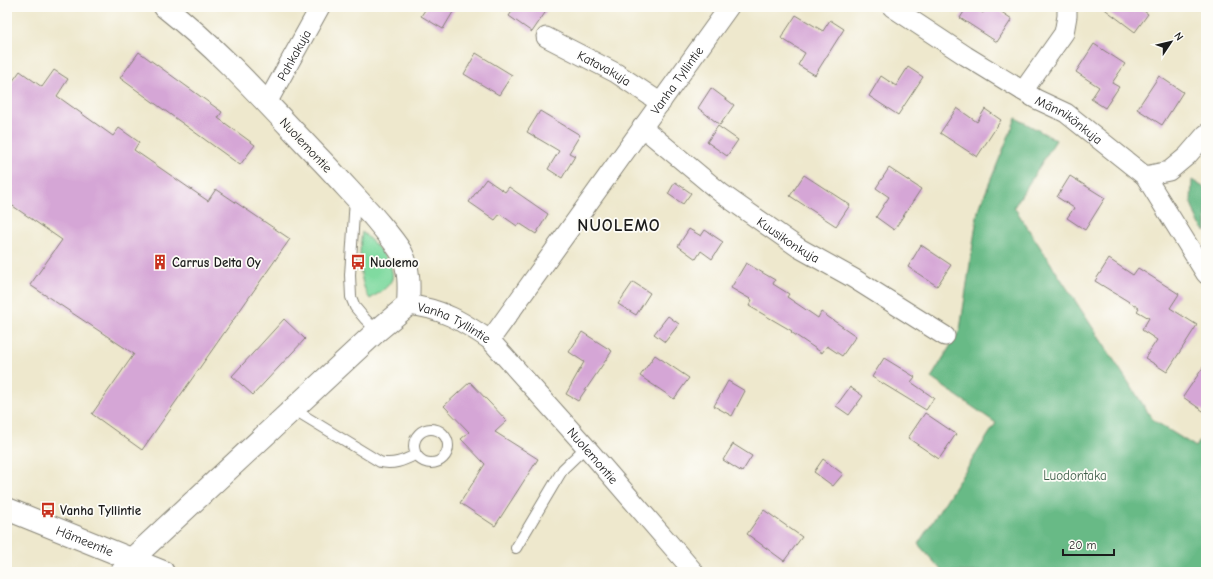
<svg xmlns="http://www.w3.org/2000/svg" width="1213" height="579" viewBox="0 0 1213 579" font-family="'Comic Neue',sans-serif">
  <style>
    .green { fill: #80daa0; stroke: #4e7b5e }
    .forest { fill: #68ba86; stroke: #426b51 }
    .building { fill: #d5a6d6 }
    .lines { fill: none; stroke-linecap: round; stroke-linejoin: round }
    .lane-casing { stroke: #858274; stroke-width: 12 }
    .street-casing { stroke: #858274; stroke-width: 21 }
    .secondary-casing { stroke: #858274; stroke-width: 24 }
    .highway-casing { stroke: #858274; stroke-width: 24 }
    .lane { stroke: #fff; stroke-width: 10 }
    .street { stroke: #fff; stroke-width: 19 }
    .secondary { stroke: #fff; stroke-width: 22 }
    .highway { stroke: #fff; stroke-width: 22 }
    .labels { text-anchor: middle; dominant-baseline: central; stroke-width: 3.5; stroke-linejoin: round; paint-order: stroke }
    .street-label { font-size: 13px; fill: #1c1c1c; stroke: #fdfcf7 }
    .poi-label { font-size: 13px; font-weight: bold; fill: #1c1c1c; stroke: #fdfcf7; text-anchor: start }
    .park-label { font-size: 13px; fill: #3f5e4a; stroke: #fdfcf7 }
    .district-label { font-size: 17px; font-weight: bold; letter-spacing: 1px; fill: #1c1c1c; stroke: #fdfcf7 }
  </style>
  <rect width="100%" height="100%" fill="#fdfcf7"/>
  <filter id="ink" filterUnits="userSpaceOnUse"><feTurbulence type="fractalNoise" baseFrequency=".025" numOctaves="2"/><feDisplacementMap in="SourceGraphic" scale="8" xChannelSelector="R" yChannelSelector="G"/><feConvolveMatrix kernelMatrix="1 2 1 2 8 2 1 2 1" color-interpolation-filters="sRGB"/></filter>
  <filter id="wash" filterUnits="userSpaceOnUse"><feTurbulence type="fractalNoise" baseFrequency=".012" numOctaves="4" result="noise"/><feDisplacementMap in="SourceGraphic" scale="16" xChannelSelector="R" yChannelSelector="G"/><feGaussianBlur stdDeviation="0.9" result="paint"/><feColorMatrix in="noise" values="0 0 0 0 0 0 0 0 0 0 0 0 0 0 0 0 0 1.4 0 .05"/><feComposite in="paint" operator="in"/></filter>
  <g filter="url(#wash)">
    <rect width="100%" height="100%" fill="#eee8cd"/>
    <path class="green" d="M362,232C372,241 401,268 390,283C385,290 377,294 370,299C358,283 359,251 362,232Z"/>
    <g class="forest">
      <polygon points="1016,118 1056,140 1014,207 1153,420 1196,447 1206,431 1206,572 943,572 918,544 996,423 931,378 960,330 978,211"/>
      <polygon points="1192,180 1206,189 1206,232 1198,222 1191,203"/>
    </g>
    <g id="blocks">
      <g class="building">
        <polygon points="427,7 456,7 443,29 421,16"/>
        <polygon points="515,7 549,7 532,32 509,16"/>
        <polygon points="967,7 974,7 983,13 987,7 994,7 1012,19 997,42 960,18"/>
        <polygon points="1102,7 1138,7 1148,14 1135,32"/>
        <polygon points="796,15 823,31 830,20 844,29 815,75 798,65 805,53 781,38"/>
        <polygon points="1094,44 1125,64 1112,83 1119,87 1105,108 1091,99 1099,87 1076,72"/>
        <polygon points="139,52 222,112 218,118 255,145 240,165 120,78"/>
        <polygon points="476,53 512,75 499,95 464,74"/>
        <polygon points="908,67 923,77 898,115 869,96 881,76 896,86"/>
        <polygon points="54,70 68,79 57,96 113,136 119,128 139,142 134,150 208,201 216,189 290,239 142,450 92,414 134,354 30,285 62,240 7,202 7,89 20,71 42,87"/>
        <polygon points="1159,76 1183,92 1162,125 1137,109"/>
        <polygon points="711,88 734,105 720,125 698,108"/>
        <polygon points="957,108 977,122 985,109 1001,120 977,157 940,133"/>
        <polygon points="540,111 580,135 569,153 575,156 562,178 548,169 559,151 527,132"/>
        <polygon points="718,126 738,140 727,156 707,142"/>
        <polygon points="889,168 921,189 894,230 876,217 889,197 876,188"/>
        <polygon points="804,175 850,205 836,226 790,196"/>
        <polygon points="1070,176 1105,198 1085,230 1067,218 1074,208 1057,197"/>
        <polygon points="486,179 505,192 509,187 548,214 536,234 519,223 517,226 500,214 495,220 469,202"/>
        <polygon points="675,182 691,193 683,204 668,194"/>
        <polygon points="689,229 701,236 705,230 723,242 712,259 701,251 696,259 678,246"/>
        <polygon points="921,245 951,265 937,286 908,267"/>
        <polygon points="1109,259 1133,275 1138,268 1179,294 1170,308 1197,325 1167,372 1145,358 1157,340 1142,330 1149,318 1137,311 1139,308 1095,281"/>
        <polygon points="746,263 775,280 773,284 789,294 787,297 818,318 821,312 856,336 842,356 827,346 822,353 791,332 792,331 749,306 752,300 731,288"/>
        <polygon points="633,282 650,293 636,315 618,304"/>
        <polygon points="668,316 679,324 665,342 654,334"/>
        <polygon points="284,319 305,339 253,395 232,376"/>
        <polygon points="582,332 612,351 578,401 566,394 584,362 569,352"/>
        <polygon points="655,355 689,378 674,399 640,376"/>
        <polygon points="884,358 915,377 911,382 934,398 926,410 872,377"/>
        <polygon points="1206,363 1206,413 1183,397"/>
        <polygon points="728,381 745,391 732,416 714,406"/>
        <polygon points="470,382 507,421 495,432 538,459 495,526 460,503 485,464 461,439 469,432 444,406"/>
        <polygon points="850,387 863,396 849,415 836,406"/>
        <polygon points="925,413 956,434 939,459 908,438"/>
        <polygon points="733,444 752,456 742,472 723,460"/>
        <polygon points="823,459 843,474 833,486 814,472"/>
        <polygon points="764,510 802,537 784,561 747,534"/>
      </g>
    </g>
  </g>
  <g filter="url(#ink)">
    <use href="#blocks" fill-opacity="0" stroke="#858274" stroke-width="1"/>
    <g class="lines">
      <g class="lane-casing">
        <g id="lane">
          <polyline points="355,199 350,275 351,297 355,307 365,319 377,331"/>
          <path d="M293,409L380,462C393,465 403,461 415,455"/>
          <circle cx="431" cy="446" r="17"/>
          <polyline points="516,548 563,469 586,447"/>
        </g>
      </g>
      <g class="street-casing">
        <g id="street">
          <path id="s1" d="M892,7L966,56L1023,91L1036,99L1066,113L1145,176L1206,274"/>
          <path id="s2" d="M546,37L616,73L661,103"/>
          <polyline points="1023,91 1064,33 1067,16 1067,7"/>
          <path id="s3" d="M267,103L320,7"/>
          <path id="s4" d="M642,127L721,193L799,248L853,278L945,336"/>
          <polyline points="1145,176 1169,171 1187,156 1206,134"/>
          <path id="s5" d="M408,305C442,308 463,322 490,340L586,447L694,572"/>
          <path id="s6" d="M490,340L729,7"/>
          <polyline points="120,572 132,559"/>
        </g>
      </g>
      <g class="secondary-casing">
        <path id="secondary" d="M132,559L377,331L408,305C409,288 410,268 401,252C393,239 382,227 373,216C356,198 340,180 323,162C272,109 223,53 165,7"/>
      </g>
      <g class="highway-casing">
        <g id="highway">
          <path id="s7" d="M7,509L163,572"/>
        </g>
      </g>
      <use href="#lane" class="lane"/>
      <use href="#street" class="street"/>
      <use href="#secondary" class="secondary"/>
      <use href="#highway" class="highway"/>
    </g>
  </g>
  <defs>
    <g id="building-bare" transform="scale(1.2)"><path d="M-4-6H4V6H1V3H-1V6H-4ZM-2.5-4.3h1.7v1.8h-1.7ZM.8-4.3h1.7v1.8H.8ZM-2.5-1h1.7V.8h-1.7ZM.8-1h1.7V.8H.8Z" fill="#c8321e" stroke="#fdfcf7" stroke-width="2.5" paint-order="stroke"/></g>
    <g id="bus-bare" transform="scale(1.2)"><path d="M-5-6H5V4H4V6H2V4H-2V6H-4V4H-5ZM-3.5-4V0h7V-4ZM-3.5 1.2v1.5H-2V1.2ZM2 1.2v1.5H3.5V1.2Z" fill="#c8321e" stroke="#fdfcf7" stroke-width="2.5" paint-order="stroke"/></g>
  </defs>
  <g fill-rule="evenodd">
    <use href="#building-bare" x="160" y="262"/>
    <use href="#bus-bare" x="358" y="262"/>
    <use href="#bus-bare" x="48" y="510"/>
  </g>
  <g class="labels">
    <g class="street-label">
      <text stroke="none"><textPath href="#s3" startOffset="55">Pahkakuja</textPath></text>
      <text stroke="none"><textPath href="#s2" startOffset="66">Katavakuja</textPath></text>
      <text stroke="none"><textPath href="#s6" startOffset="320">Vanha Tyllintie</textPath></text>
      <text stroke="none"><textPath href="#s1" startOffset="210">Männikönkuja</textPath></text>
      <text transform="translate(306 145) rotate(47)">Nuolemontie</text>
      <text stroke="none"><textPath href="#s4" startOffset="185">Kuusikonkuja</textPath></text>
      <text stroke="none"><textPath href="#s5" startOffset="50">Vanha Tyllintie</textPath></text>
      <text stroke="none"><textPath href="#s5" startOffset="245">Nuolemontie</textPath></text>
      <text stroke="none"><textPath href="#s7" startOffset="84">Hämeentie</textPath></text>
    </g>
    <g class="poi-label">
      <text x="172" y="262">Carrus Delta Oy</text>
      <text x="370" y="262">Nuolemo</text>
      <text x="60" y="510">Vanha Tyllintie</text>
    </g>
    <g class="park-label">
      <text x="1075" y="475">Luodontaka</text>
    </g>
    <g class="district-label">
      <text x="619" y="225">NUOLEMO</text>
    </g>
  </g>
  <rect width="1213" height="579" fill="none" stroke="#fdfcf7" stroke-width="24"/>
  <g transform="translate(1171 42) rotate(55)" stroke="#fdfcf7" stroke-width="3" paint-order="stroke">
  <path d="M0-3L7 15L0 10L-7 15Z" fill="#1c1c1c"/>
  <text y="-6" font-size="11" font-weight="bold" text-anchor="middle" fill="#1c1c1c">N</text>
  </g>
  <path d="M1063 549v6h51v-6" fill="none" stroke="#1c1c1c" stroke-width="2"/>
  <text x="1069" y="549" font-size="12" fill="#1c1c1c" stroke="#fdfcf7" stroke-width="3" paint-order="stroke">20 m</text>
</svg>
